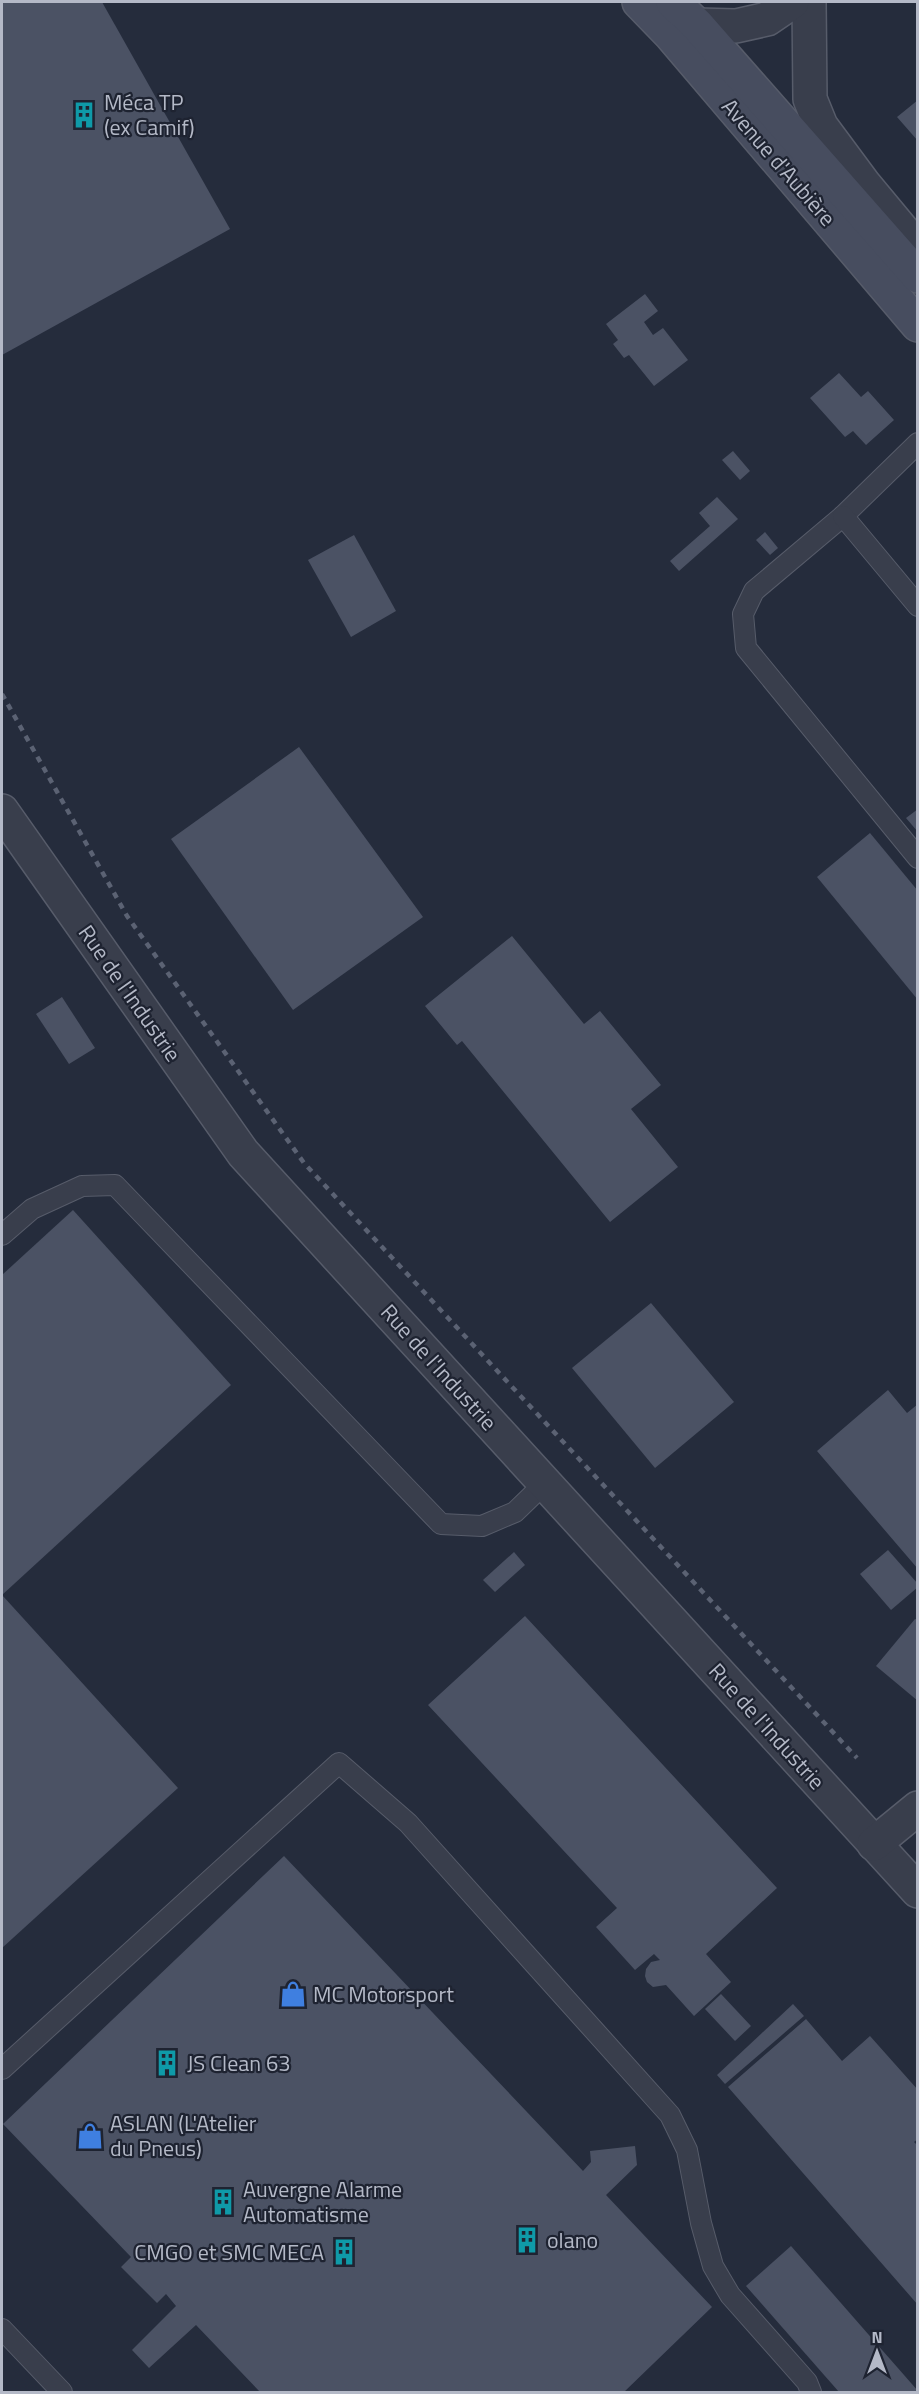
<svg xmlns="http://www.w3.org/2000/svg" width="919" height="2394" viewBox="0 0 919 2394" font-family="'Titillium Web',sans-serif">
  <style>
    .building { fill: #4b5264 }
    .lines { fill: none; stroke-linecap: round; stroke-linejoin: round }
    .service-casing { stroke: #575c6a; stroke-width: 22 }
    .minor-casing { stroke: #575c6a; stroke-width: 36 }
    .secondary-casing { stroke: #575c6a; stroke-width: 36 }
    .service { stroke: #393e4c; stroke-width: 20 }
    .minor { stroke: #393e4c; stroke-width: 33 }
    .secondary { stroke: #474d5f; stroke-width: 33 }
    .rail { stroke: #5b6273; stroke-width: 4.5; stroke-dasharray: 6 6; stroke-linecap: butt }
    .labels { text-anchor: middle; dominant-baseline: central; stroke-width: 4.5; stroke-linejoin: round; paint-order: stroke }
    .poi-label { font-size: 22px; fill: #b4b9c7; stroke: #1e2331; text-anchor: start }
    .street-label { font-size: 22px; fill: #b4b9c7; stroke: #1e2331 }
  </style>
  <rect width="100%" height="100%" fill="#252c3c"/>
  <g class="building">
    <polygon points="2,2 102,2 230,229 2,355"/>
    <polygon points="918,100 918,141 897,117"/>
    <polygon points="645,294 658,311 644,322 653,335 663,328 688,360 654,386 629,355 624,358 613,344 618,340 606,324"/>
    <polygon points="839,373 861,397 868,391 894,420 866,445 853,431 845,437 810,398"/>
    <polygon points="733,451 750,471 740,480 722,460"/>
    <polygon points="717,497 738,519 679,571 670,561 710,526 699,513"/>
    <polygon points="765,532 778,548 770,555 756,540"/>
    <polygon points="354,535 396,611 351,637 308,560"/>
    <polygon points="299,747 423,917 293,1010 171,839"/>
    <polygon points="918,809 918,832 906,818"/>
    <polygon points="870,833 918,891 918,1000 817,877"/>
    <polygon points="512,936 584,1024 600,1011 661,1085 631,1109 678,1167 610,1222 462,1041 457,1045 425,1006"/>
    <polygon points="62,997 95,1048 69,1064 36,1014"/>
    <polygon points="73,1210 231,1385 2,1595 2,1275"/>
    <polygon points="651,1303 734,1402 655,1468 572,1368"/>
    <polygon points="888,1390 907,1413 918,1404 918,1569 817,1451"/>
    <polygon points="888,1550 918,1584 918,1587 891,1610 860,1574"/>
    <polygon points="514,1552 525,1565 495,1592 483,1580"/>
    <polygon points="2,1595 178,1788 2,1948"/>
    <polygon points="525,1616 777,1888 706,1954 731,1982 694,2016 666,1985 653,1987 647,1982 645,1976 646,1969 651,1962 660,1960 654,1954 635,1970 596,1927 617,1908 428,1705"/>
    <polygon points="915,1619 918,1620 918,1701 876,1666"/>
    <polygon points="284,1856 583,2171 591,2162 590,2151 635,2146 637,2165 606,2195 712,2307 624,2392 260,2392 196,2325 149,2368 132,2350 176,2306 166,2294 157,2303 121,2267 131,2257 3,2124"/>
    <polygon points="721,1994 751,2026 735,2041 705,2009"/>
    <polygon points="793,2004 804,2016 725,2084 717,2075"/>
    <polygon points="806,2019 842,2061 870,2036 918,2090 918,2139 914,2142 918,2146 918,2305 728,2087"/>
    <polygon points="791,2246 918,2391 918,2392 839,2392 746,2286"/>
  </g>
  <g class="lines">
    <g class="service-casing">
      <g id="service">
        <polyline points="918,443 843,516 754,591 743,614 746,648 918,858"/>
        <polyline points="843,516 918,606"/>
        <polyline points="2,1235 32,1209 82,1186 115,1185 441,1524 482,1526 515,1512 545,1483"/>
        <polyline points="2,2069 339,1763 408,1823 670,2115 687,2150 701,2223 713,2266 730,2295 807,2382 811,2392"/>
        <polyline points="2,2329 62,2392"/>
      </g>
    </g>
    <g class="minor-casing">
      <g id="minor">
        <polyline points="809,2 810,99 821,126 864,184 918,249"/>
        <polyline points="675,34 697,25 736,26 767,19 792,2"/>
        <polyline points="2,811 243,1153 918,1891"/>
        <polyline points="874,1844 918,1808"/>
      </g>
    </g>
    <g class="secondary-casing">
      <g id="secondary">
        <polyline points="639,2 671,35 918,325"/>
        <polyline points="673,2 697,25 918,276"/>
      </g>
    </g>
    <use href="#service" class="service"/>
    <use href="#minor" class="minor"/>
    <use href="#secondary" class="secondary"/>
    <polyline class="rail" points="2,694 127,916 304,1163 857,1758"/>
  </g>
  <defs>
    <g id="building-bare" transform="scale(2.07)"><path d="M-4-6H4V6H1V3H-1V6H-4ZM-2.5-4.3h1.7v1.8h-1.7ZM.8-4.3h1.7v1.8H.8ZM-2.5-1h1.7V.8h-1.7ZM.8-1h1.7V.8H.8Z" fill="#0f9aa8" stroke="#1e2331" stroke-width="2.5" paint-order="stroke"/></g>
    <g id="shop-bare" transform="scale(2.07)"><path d="M-5-2.5h2.3a2.7 3.5 0 0 1 5.4 0H5L5.5 6h-11ZM-1.5-2.5h3a1.5 2.3 0 0 0-3 0Z" fill="#3f7fe0" stroke="#1e2331" stroke-width="2.5" paint-order="stroke"/></g>
  </defs>
  <g fill-rule="evenodd">
    <use href="#building-bare" x="84" y="115"/>
    <use href="#shop-bare" x="293" y="1994"/>
    <use href="#building-bare" x="167" y="2063"/>
    <use href="#shop-bare" x="90" y="2136"/>
    <use href="#building-bare" x="223" y="2202"/>
    <use href="#building-bare" x="527" y="2240"/>
    <use href="#building-bare" x="344" y="2252"/>
  </g>
  <g class="labels">
    <g class="poi-label">
      <text x="104" y="102">Méca TP<tspan x="104" dy="25">(ex Camif)</tspan></text>
      <text x="313" y="1994">MC Motorsport</text>
      <text x="187" y="2063">JS Clean 63</text>
      <text x="110" y="2123">ASLAN (L'Atelier<tspan x="110" dy="25">du Pneus)</tspan></text>
      <text x="243" y="2189">Auvergne Alarme<tspan x="243" dy="25">Automatisme</tspan></text>
      <text x="547" y="2240">olano</text>
      <text x="324" y="2252" text-anchor="end">CMGO et SMC MECA</text>
    </g>
    <g class="street-label">
      <text transform="translate(779 162) rotate(49)">Avenue d'Aubière</text>
      <text transform="translate(130 993) rotate(55)">Rue de l'Industrie</text>
      <text transform="translate(439 1367) rotate(48)">Rue de l'Industrie</text>
      <text transform="translate(767 1726) rotate(48)">Rue de l'Industrie</text>
    </g>
  </g>
  <rect width="919" height="2394" fill="none" stroke="#b4b9c7" stroke-width="6"/>
  <g transform="translate(877 2352)" stroke="#1e2331" stroke-width="4.5" paint-order="stroke">
  <path d="M0-4.5L10 22L0 15L-10 22Z" fill="#b4b9c7"/>
  <text y="-9" font-size="16" font-weight="bold" text-anchor="middle" fill="#b4b9c7">N</text>
  </g>
</svg>
